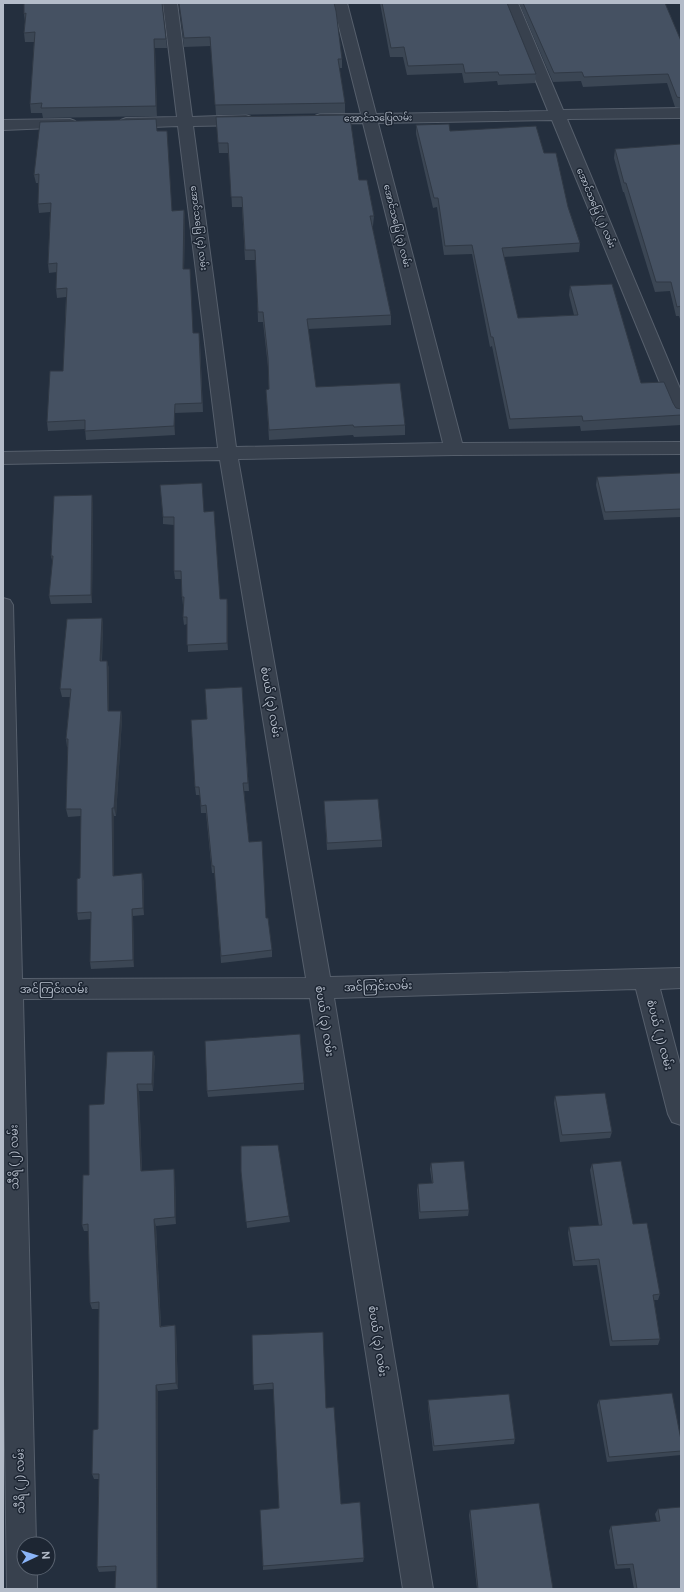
<svg xmlns="http://www.w3.org/2000/svg" width="684" height="1592" viewBox="0 0 684 1592" font-family="'DM Sans','Noto Sans Myanmar',sans-serif">
  <style>
    .lines { fill: none; stroke-linecap: round; stroke-linejoin: round }
    .minor-casing { stroke: #565f6c; stroke-width: 2 }
    .minor { fill: #38414e; fill-rule: evenodd }
    .wall { fill: #3b4654 }
    .shaded-wall { fill: #303945 }
    .building { fill: #455162; stroke: #303945 }
    .labels { text-anchor: middle; dominant-baseline: central; stroke-width: 3; stroke-linejoin: round; paint-order: stroke }
    .far-street-label { font-size: 9px; fill: #b4bcc9; stroke: #1d2633 }
    .street-label { font-size: 11px; fill: #b4bcc9; stroke: #1d2633 }
  </style>
  <rect width="100%" height="100%" fill="#242f3e"/>
  <g class="lines">
    <g class="minor-casing">
      <g id="minor">
        <polygon points="163,3 177,3 192,117 246,115 251,117 254,120 251,123 246,125 193,126 236,447 443,443 363,123 320,124 315,122 312,119 315,116 320,114 361,114 333,3 347,3 376,114 548,111 504,3 518,3 563,110 681,108 681,118 567,119 681,391 681,418 675,416 672,412 552,120 378,123 462,443 681,442 681,454 454,455 238,459 330,977 681,968 681,988 660,989 681,1068 681,1125 672,1122 668,1114 636,989 334,998 433,1589 403,1589 310,998 23,999 36,1544 24,1544 24,1568 37,1568 37,1589 7,1589 3,1310 3,598 10,600 13,605 22,979 306,978 220,460 3,464 3,452 218,448 178,126 126,128 121,126 118,123 121,120 126,118 177,117"/>
        <polygon points="70,119 75,121 78,124 75,127 3,130 3,120"/>
      </g>
    </g>
    <use href="#minor" class="minor"/>
  </g>
  <g class="wall">
    <polygon points="24,3 166,39 167,48 155,48 157,116 43,118 42,113 31,113 30,104 34,42 25,42 24,33 25,22 24,14"/>
    <polygon points="179,3 334,3 342,59 342,68 339,68 345,103 345,113 216,115 211,46 184,47"/>
    <polygon points="380,3 507,3 536,74 535,83 498,85 497,81 464,83 462,73 407,75 403,57 390,57"/>
    <polygon points="519,3 665,3 681,41 681,108 675,107 667,83 583,87 581,81 553,82"/>
    <polygon points="681,113 681,123 680,120"/>
    <polygon points="216,117 359,180 374,216 373,226 372,226 391,315 391,325 308,329 316,387 405,425 405,435 354,437 353,435 269,440 266,390 269,389 268,367 263,322 258,322 256,260 245,260 242,207 232,207 229,153 219,153"/>
    <polygon points="416,125 450,131 544,153 568,207 580,243 579,252 504,257 518,318 574,315 569,295 570,286 641,383 673,403 676,408 681,409 681,425 581,431 580,426 509,429 492,346 490,347 472,254 444,255 437,207 433,208 416,134"/>
    <polygon points="157,131 172,211 184,210 185,219 184,269 193,333 200,342 203,412 175,413 175,435 86,440 85,429 48,431 47,422 63,371 66,297 57,298 56,289 57,272 49,273 48,264 50,212 39,213 38,204 38,183 36,183 34,175"/>
    <polygon points="681,144 681,322 679,316 676,316 670,291 655,292 624,192 623,192 614,158 615,149"/>
    <polygon points="681,473 681,517 604,520 596,485 597,477"/>
    <polygon points="93,503 92,603 51,604 49,596 53,564 51,556"/>
    <polygon points="204,512 220,599 228,606 228,650 188,652 187,624 184,625 183,617 184,604 183,605 182,597 182,579 175,579 174,571 174,525 163,524 163,517"/>
    <polygon points="102,618 103,626 102,661 107,661 109,669 109,711 121,711 122,719 116,816 114,816 114,876 144,881 144,915 133,916 134,967 91,969 90,962 91,919 78,920 77,913 80,878 81,816 68,817 66,809 68,747 67,747 66,739 70,697 62,697 60,689"/>
    <polygon points="242,687 249,791 244,791 249,842 266,918 272,950 272,957 221,963 215,873 212,873 206,813 201,813 200,795 196,795 195,787 207,719"/>
    <polygon points="324,801 382,840 382,847 327,850"/>
    <polygon points="153,1051 155,1058 153,1091 139,1091 142,1171 175,1176 176,1224 156,1226 161,1326 175,1325 176,1331 178,1389 158,1391 158,1589 115,1589 116,1571 99,1572 97,1567 99,1479 94,1479 92,1474 98,1429 99,1309 92,1309 90,1303 88,1231 84,1231 82,1225 89,1175 104,1104"/>
    <polygon points="304,1083 304,1090 208,1097 207,1091"/>
    <polygon points="555,1096 612,1132 610,1138 560,1142 554,1103"/>
    <polygon points="431,1163 469,1210 468,1216 419,1219 417,1190 418,1184 432,1183 430,1169"/>
    <polygon points="592,1164 633,1224 660,1294 658,1300 654,1300 660,1339 658,1345 610,1346 597,1265 573,1266 568,1233 569,1227 599,1226 590,1170"/>
    <polygon points="241,1171 289,1216 290,1222 247,1228"/>
    <polygon points="252,1335 326,1408 341,1504 364,1558 363,1562 263,1570 263,1566 279,1508 274,1389 254,1390"/>
    <polygon points="428,1400 515,1439 514,1444 433,1451 428,1406"/>
    <polygon points="599,1400 681,1440 681,1455 607,1462 597,1405"/>
    <polygon points="658,1509 681,1589 634,1589 630,1568 615,1569 609,1531 611,1526 657,1522 655,1514"/>
    <polygon points="470,1510 553,1589 477,1589 469,1515"/>
  </g>
  <g class="shaded-wall">
    <polygon points="154,39 155,48 157,116 156,106"/>
    <polygon points="184,210 185,219 184,278 183,269"/>
    <polygon points="175,404 175,435 174,426"/>
    <polygon points="92,495 93,503 92,603 91,595"/>
    <polygon points="227,599 228,606 228,650 227,643"/>
    <polygon points="102,618 103,626 101,669 100,661"/>
    <polygon points="107,661 109,669 109,719 108,711"/>
    <polygon points="121,711 122,719 116,816 114,808"/>
    <polygon points="112,808 114,816 114,883 113,876"/>
    <polygon points="142,873 144,881 144,915 143,908"/>
    <polygon points="132,909 133,916 134,967 133,960"/>
    <polygon points="153,1051 155,1058 153,1091 152,1084"/>
    <polygon points="137,1084 139,1091 142,1178 141,1171"/>
    <polygon points="174,1169 175,1176 176,1224 175,1217"/>
    <polygon points="154,1219 156,1226 161,1333 160,1327"/>
    <polygon points="175,1325 176,1331 178,1389 176,1383"/>
    <polygon points="156,1385 158,1391 158,1589 157,1589"/>
  </g>
  <g class="building">
    <polygon points="24,3 162,3 166,39 154,39 156,106 41,108 42,103 30,104 35,32 24,33 26,13 24,14"/>
    <polygon points="179,3 334,3 336,11 342,59 338,59 345,103 215,105 210,37 184,38"/>
    <polygon points="382,3 507,3 536,74 499,75 498,72 465,73 463,64 408,66 404,47 391,48"/>
    <polygon points="523,3 665,3 681,41 681,98 677,97 668,74 584,77 582,72 554,73"/>
    <polygon points="347,115 347,117 350,117 359,180 367,180 374,216 370,216 391,315 307,319 316,387 400,383 405,425 354,427 353,425 269,430 266,390 269,389 268,358 263,312 258,312 255,250 245,250 242,197 231,197 228,143 218,143 216,117"/>
    <polygon points="156,119 157,131 167,131 172,211 184,210 183,269 190,269 193,333 199,333 202,403 175,404 174,426 85,431 85,420 47,422 50,371 63,371 67,288 56,289 57,263 48,264 51,203 38,204 39,174 34,175 40,122"/>
    <polygon points="449,124 450,131 536,126 544,153 556,153 568,207 580,243 502,248 518,318 578,315 570,286 612,284 641,383 664,382 673,403 676,408 681,409 681,415 583,421 582,416 510,419 493,337 491,337 472,245 445,246 438,198 434,198 416,125"/>
    <polygon points="681,144 681,307 681,306 677,307 671,282 656,282 626,183 624,183 615,149"/>
    <polygon points="681,473 681,509 605,512 597,477"/>
    <polygon points="202,483 204,512 214,511 220,599 227,599 227,643 187,645 187,617 183,617 184,597 182,597 181,571 174,571 174,517 163,517 160,485"/>
    <polygon points="92,495 91,595 49,596 53,556 51,556 54,496"/>
    <polygon points="102,618 100,661 107,661 108,711 121,711 114,808 112,808 113,876 142,873 143,908 132,909 133,960 90,962 91,912 77,913 77,879 80,878 81,809 66,809 68,739 66,739 71,689 60,689 67,619"/>
    <polygon points="242,687 248,783 243,783 249,842 262,841 266,918 268,918 272,950 221,956 214,866 212,866 206,805 201,806 199,787 195,787 191,720 207,719 205,689"/>
    <polygon points="378,799 382,840 327,843 324,801"/>
    <polygon points="300,1034 304,1083 207,1091 205,1041"/>
    <polygon points="153,1051 152,1084 137,1084 141,1171 174,1169 175,1217 154,1219 160,1327 175,1325 176,1383 156,1385 157,1589 115,1589 116,1566 97,1567 99,1474 92,1474 93,1430 98,1429 99,1302 90,1303 88,1224 82,1225 83,1175 89,1175 89,1105 104,1104 107,1052"/>
    <polygon points="605,1093 612,1132 562,1135 555,1096"/>
    <polygon points="278,1145 289,1216 246,1222 241,1171 241,1146"/>
    <polygon points="464,1161 469,1210 420,1212 418,1184 433,1183 431,1163"/>
    <polygon points="621,1161 633,1224 647,1223 660,1294 653,1295 660,1339 612,1341 599,1259 575,1261 569,1227 602,1225 592,1164"/>
    <polygon points="323,1332 326,1408 334,1407 341,1504 360,1502 364,1558 263,1566 260,1510 279,1508 273,1383 253,1385 252,1335"/>
    <polygon points="672,1393 681,1440 681,1451 609,1457 599,1400"/>
    <polygon points="509,1394 515,1439 434,1446 428,1400"/>
    <polygon points="539,1503 553,1589 478,1589 470,1510"/>
    <polygon points="681,1507 681,1589 637,1589 633,1564 617,1565 611,1526 660,1521 658,1509"/>
  </g>
  <g class="labels">
    <g class="far-street-label">
      <text transform="translate(378 118) rotate(-1)">အောင်သပြေလမ်း</text>
      <text transform="translate(596 208) rotate(67)">အောင်သပြေ (၂) လမ်း</text>
      <text transform="translate(397 226) rotate(76)">အောင်သပြေ (၃) လမ်း</text>
      <text transform="translate(199 228) rotate(83)">အောင်သပြေ (၄) လမ်း</text>
    </g>
    <g class="street-label">
      <text transform="translate(271 702) rotate(80)">စံပယ် (၃) လမ်း</text>
      <text transform="translate(378 986) rotate(-2)">အင်ကြင်းလမ်း</text>
      <text x="54" y="989">အင်ကြင်းလမ်း</text>
      <text transform="translate(325 1021) rotate(81)">စံပယ် (၃) လမ်း</text>
      <text transform="translate(660 1035) rotate(75)">စံပယ် (၂) လမ်း</text>
      <text transform="translate(14 1157) rotate(-91)">သီရိ (၂) လမ်း</text>
      <text transform="translate(378 1341) rotate(81)">စံပယ် (၃) လမ်း</text>
      <text transform="translate(20 1481) rotate(-91)">သီရိ (၂) လမ်း</text>
    </g>
  </g>
  <rect width="684" height="1592" fill="none" stroke="#b4bcc9" stroke-width="8"/>
  <g transform="translate(36 1556) rotate(86)"><circle r="19" fill="#1d2633" stroke="#59626f"/>
  <path d="M0-3L7 15L0 10L-7 15Z" fill="#8ab4f8"/>
  <text y="-6" font-size="11" font-weight="bold" text-anchor="middle" fill="#b4bcc9">N</text>
  </g>
</svg>
